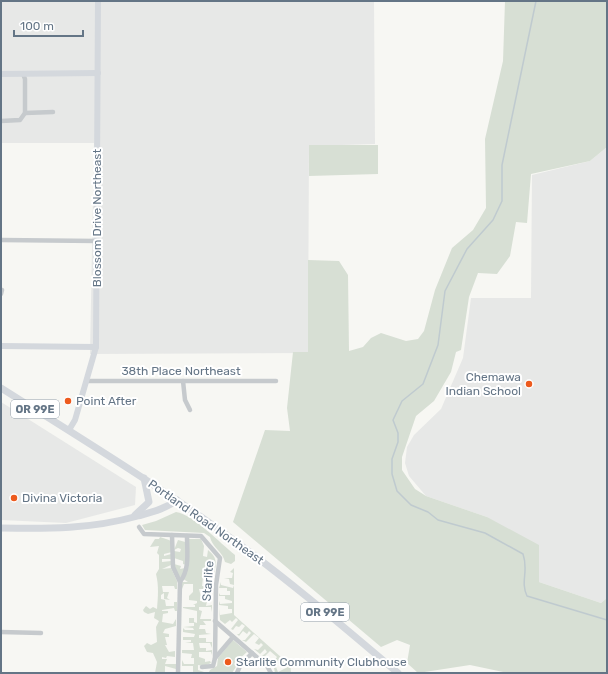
<svg xmlns="http://www.w3.org/2000/svg" width="608" height="674" viewBox="0 0 608 674" font-family="Rubik,sans-serif">
  <style>
    .built { fill: #e7e8e7 }
    .green { fill: #d7dfd4 }
    .lines { fill: none; stroke-linecap: round; stroke-linejoin: round }
    .stream { stroke: #bfcacf; stroke-width: 1.5 }
    .street { stroke: #c6cacd; stroke-width: 4.5 }
    .secondary { stroke: #d4d8dd; stroke-width: 6 }
    .primary { stroke: #d4d8dd; stroke-width: 7 }
    .poi-dot { fill: #ed5a1d; stroke: #fff; stroke-width: 1.5 }
    .labels { text-anchor: middle; dominant-baseline: central; stroke-width: 4; stroke-linejoin: round; paint-order: stroke }
    .shield { fill: #fff; stroke: #929eaa; stroke-width: 1 }
    .shield-label { font-size: 11px; font-weight: bold; fill: #647586 }
    .street-label { font-size: 12px; fill: #647586; stroke: #fff }
    .poi-label { font-size: 12px; fill: #647586; stroke: #fff; text-anchor: start }
  </style>
  <rect width="100%" height="100%" fill="#f7f7f3"/>
  <g class="built">
    <polygon points="1,1 374,1 375,144 309,146 308,353 90,354 94,143 1,143"/>
    <polygon points="607,147 607,598 601,603 539,582 487,517 426,496 409,476 405,463 407,447 414,435 441,409 463,358 471,298 531,298 532,175 590,161"/>
    <polygon points="1,402 136,487 135,505 66,523 1,520"/>
  </g>
  <g class="green">
    <polygon points="505,1 607,1 607,147 590,161 531,174 527,223 516,222 510,256 497,274 478,273 469,297 461,350 456,352 451,372 434,401 416,416 402,457 402,470 415,489 426,496 487,517 539,545 539,582 601,603 607,598 607,673 508,673 470,665 418,673 407,663 410,645 397,640 381,647 233,522 265,430 290,431 287,408 293,352 308,352 308,260 339,261 348,275 349,351 363,347 371,338 381,333 406,341 418,339 424,331 435,290 452,248 473,230 486,208 485,139 503,61"/>
    <polygon points="309,145 378,145 378,174 309,176"/>
    <path d="M176,512C194,515 220,543 235,555V561L231,564L225,562C223,552 212,547 210,537L204,533L145,530L142,525L156,521Z"/>
    <path d="M160,537L169,540L172,542V552L164,554V556L171,554V559H162V562L171,561V565L162,569L171,568L177,581V589H175L174,586H162L163,592H169L167,598L170,600L164,599V593L161,595V599L165,600L166,606H174V602H177V611H175L174,608L162,610V611H168V613L163,614L162,622L173,624L176,619V626L165,629L163,633L169,634V637H165L167,645H165L169,652L175,651V657L167,656L166,658L162,657V659H167L165,664H176V669L165,666V673H155L157,662L153,653L147,652L144,646L147,643L151,645L157,642L156,627L159,621L154,618L155,612L148,614L144,612L143,610L146,606L150,609L153,607L157,609C158,597 159,586 156,574L159,569V555L157,553L159,546L150,547L155,539H159Z"/>
    <path d="M189,539H201L204,546L203,556L207,557L208,550C219,559 216,565 213,578L203,577L202,586L212,587V589H199L201,597L209,598V595L212,596V601L207,600V598L200,599V601H207L206,606L212,605V612L211,607H199V610L202,611L200,619H211V621H203L206,625H200L199,629H205L206,633L211,634L199,635V638H206V642H212V648L210,643H199L200,648H206V651L212,650V655L211,652H199V657L205,659V662L210,661L211,663L204,666L198,665V670L204,672L193,673V666H182V660L184,664H194V658H191L192,654L182,653V650H194L193,643H185L191,642V640H183V637H194L195,634L183,632V628L185,630H194L193,628L183,627L194,626V623H189V618H194V622L197,623V611L183,608V607H195V605H193L197,603V601L189,600V596L193,592V584H184L182,589V582H188L177,575L174,564L181,566L180,569L185,568L186,565L183,564V561L174,558V551L180,552L181,549L178,548L174,550L178,540L189,543Z"/>
    <polygon points="234,568 234,615 282,658 290,662 291,673 275,673 274,668 276,667 278,672 288,667 286,662 280,665 276,662 272,664 266,658 274,661 277,657 270,651 264,657 262,656 267,652 265,649 260,654 254,649 258,650 263,645 261,643 259,645 255,643 259,638 254,634 246,642 242,640 245,640 251,633 249,631 247,634 243,631 239,636 237,634 239,634 245,626 242,624 239,627 236,626 233,630 231,629 238,620 236,618 232,622 230,620 225,624 220,620 219,608 220,615 232,613 232,609 228,609 228,606 219,605 219,601 220,604 232,603 232,601 225,599 225,596 219,596 219,593 220,595 230,595 230,591 227,591 227,588 219,588 221,582 221,585 233,588 234,585 230,584 229,579 224,578 232,578 233,573 230,572"/>
    <polygon points="233,640 247,652 238,660 239,662 232,673 209,672 210,670 217,666 218,658"/>
  </g>
  <g class="lines">
    <path class="stream" d="M536,1L502,165V201L493,220L467,249L445,291L438,345L423,384L402,401L393,420L398,433V442L392,459V474L397,491L411,505L428,512L438,520L485,533L523,554C529,571 520,581 527,596L607,620"/>
    <g class="street">
      <polyline points="25,113 53,112"/>
      <polyline points="1,121 20,120 25,113 25,79 23,74"/>
      <polyline points="1,240 97,241"/>
      <polyline points="1,294 2,290"/>
      <polyline points="87,381 276,381"/>
      <polyline points="183,381 185,400 190,410"/>
      <polyline points="139,527 144,534 201,536 220,558 216,585 215,658 213,666 202,667"/>
      <path d="M172,535L173,567L180,582C190,569 187,552 187,536"/>
      <polyline points="215,621 267,666 271,673"/>
      <polyline points="1,632 41,633"/>
      <polyline points="215,658 233,637"/>
      <polyline points="178,673 180,582"/>
      <polyline points="237,673 240,666 252,653"/>
    </g>
    <g class="secondary">
      <polyline points="1,74 98,73"/>
      <polyline points="1,346 96,347"/>
      <polyline points="69,430 75,420 96,347 98,1"/>
    </g>
    <g class="primary">
      <path d="M1,388C72,433 145,477 214,526C278,571 338,622 398,673"/>
      <polyline points="135,515 149,502 144,478"/>
      <path d="M1,528C49,529 91,529 138,516C152,512 165,509 177,500"/>
    </g>
  </g>
  <g class="poi-dot">
    <circle cx="529" cy="384" r="4"/>
    <circle cx="68" cy="401" r="4"/>
    <circle cx="14" cy="498" r="4"/>
    <circle cx="228" cy="662" r="4"/>
  </g>
  <g class="labels">
    <g class="shield">
      <rect x="11" y="400" width="48" height="18" rx="3"/>
      <rect x="301" y="603" width="48" height="18" rx="3"/>
    </g>
    <g class="shield-label">
      <text x="35" y="409">OR 99E</text>
      <text x="325" y="612">OR 99E</text>
    </g>
    <g class="street-label">
      <text transform="translate(97 218) rotate(-90)">Blossom Drive Northeast</text>
      <text x="181" y="371">38th Place Northeast</text>
      <text transform="translate(206 522) rotate(35)">Portland Road Northeast</text>
      <text transform="translate(208 581) rotate(-86)">Starlite</text>
    </g>
    <g class="poi-label">
      <text x="521" y="377" text-anchor="end">Chemawa<tspan x="521" dy="14">Indian School</tspan></text>
      <text x="76" y="401">Point After</text>
      <text x="22" y="498">Divina Victoria</text>
      <text x="236" y="662">Starlite Community Clubhouse</text>
    </g>
  </g>
  <rect width="608" height="674" fill="none" stroke="#647586" stroke-width="4"/>
  <path d="M14 30v6h69v-6" fill="none" stroke="#647586" stroke-width="2"/>
  <text x="20" y="30" font-size="12" fill="#647586" stroke="#ffffff" stroke-width="3" paint-order="stroke">100 m</text>
</svg>
